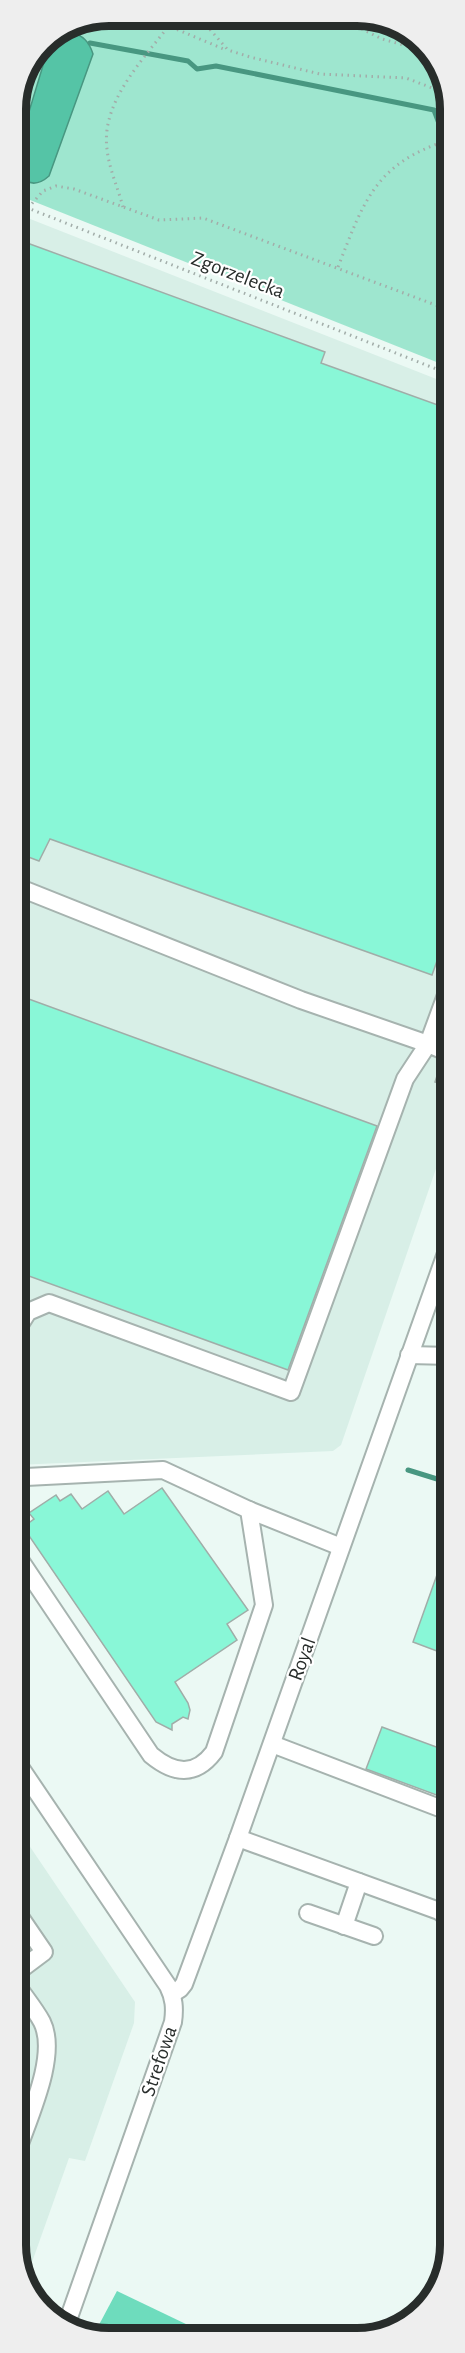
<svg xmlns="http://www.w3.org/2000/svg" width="465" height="2353" viewBox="0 0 465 2353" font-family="'Alegreya Sans',sans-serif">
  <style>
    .built { fill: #d8efe7 }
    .green { fill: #9ee6cf }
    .forest { fill: #6edcbd }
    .water { fill: #55c4a6; stroke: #489781; stroke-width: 1.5 }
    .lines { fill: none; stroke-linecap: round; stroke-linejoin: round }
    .stream { stroke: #489781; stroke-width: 5 }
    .building { fill: #89f7d7; stroke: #a0ada8; stroke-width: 1.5 }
    .minor-casing { stroke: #a6b3af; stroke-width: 20 }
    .path { stroke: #a2ada9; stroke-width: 3; stroke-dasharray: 1.5 4.5; stroke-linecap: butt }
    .minor { stroke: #fff; stroke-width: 16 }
    .labels { text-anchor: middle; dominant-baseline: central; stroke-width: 4.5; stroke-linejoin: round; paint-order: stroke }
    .street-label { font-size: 21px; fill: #282d2b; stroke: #fff }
    .rim { fill: none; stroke: #282d2b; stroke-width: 8 }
  </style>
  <rect width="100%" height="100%" fill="#ebf9f4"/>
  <g class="built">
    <polygon points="15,213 449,384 450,1128 341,1445 333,1451 16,1465"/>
    <polygon points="16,1826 135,2002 134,2023 85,2161 69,2158 26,2279 16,2257"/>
  </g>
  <polygon class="green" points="108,15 381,18 427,47 449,96 449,367 15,194 15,119 43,42"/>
  <polygon class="forest" points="117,2291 213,2337 93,2336"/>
  <path class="water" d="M70,31C83,36 89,41 93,54L49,176C31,192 15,178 15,158L51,39Z"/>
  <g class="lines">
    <g class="stream">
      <polyline points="90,43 188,61 197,69 216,66 434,110 449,150"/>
      <polyline points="408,1470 450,1483"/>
    </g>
  </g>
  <g class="building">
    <polygon points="19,240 325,352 321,363 449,409 449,927 432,975 50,839 39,861 15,852 15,252"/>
    <polygon points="15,994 377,1126 288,1370 15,1271"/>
    <polygon points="442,1061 450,1063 450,1087 435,1082"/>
    <polygon points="162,1488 248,1610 227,1624 237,1640 175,1682 188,1703 190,1710 188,1719 183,1717 172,1724 172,1730 156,1722 23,1527 34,1519 29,1513 56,1495 60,1501 71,1494 82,1509 108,1491 124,1514"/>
    <polygon points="438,1572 450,1576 450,1656 413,1642"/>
    <polygon points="382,1727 450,1752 450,1800 366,1769"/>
  </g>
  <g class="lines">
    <g class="minor-casing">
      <g id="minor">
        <polyline points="15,886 301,1000 428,1044 405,1079 291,1392 49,1303 28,1312 16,1331"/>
        <polyline points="449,987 428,1044 449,1053"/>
        <polyline points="409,1355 450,1356"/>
        <path d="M16,1479L26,1477L163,1470L249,1510L264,1605L214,1752C195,1777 174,1774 151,1755L16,1554"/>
        <polyline points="249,1510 341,1547"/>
        <polyline points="272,1744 450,1812"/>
        <path d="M16,1761L168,1986C174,1998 175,2008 173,2022L67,2323"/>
        <polyline points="238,1838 439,1911 450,1920"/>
        <polyline points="16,1911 44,1952 16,1973"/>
        <polyline points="308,1913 374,1936"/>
        <polyline points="344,1926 359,1882"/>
        <path d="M16,1984C24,1996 35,2009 42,2022C59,2056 27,2121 16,2155"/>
        <polyline points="172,1994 180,1989 184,1984 238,1838 450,1242"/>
      </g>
    </g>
    <g class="path">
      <polyline points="198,16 228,50 250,57 320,74 406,78 448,94"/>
      <polyline points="100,18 176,29 226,50"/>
      <polyline points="340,18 382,39 429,52"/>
      <polyline points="15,203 449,374"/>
      <path d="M123,207C118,188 109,169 107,149C101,103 141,62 167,28"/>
      <polyline points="28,208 43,191 56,186 74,189 159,220 203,218 449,310"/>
      <path d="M338,267C364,201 375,163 449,140"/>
    </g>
    <use href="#minor" class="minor"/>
  </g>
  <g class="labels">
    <g class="street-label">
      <text transform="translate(238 275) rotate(21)">Zgorzelecka</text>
      <text transform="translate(302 1659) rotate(-70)">Royal</text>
      <text transform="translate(159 2061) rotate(-71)">Strefowa</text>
    </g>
  </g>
  <path d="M0 0H465V2353H0ZM109 26H357A83 83 0 0 1 440 109V2245A83 83 0 0 1 357 2328H109A83 83 0 0 1 26 2245V109A83 83 0 0 1 109 26Z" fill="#eee" fill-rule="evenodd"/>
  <path class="rim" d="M109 26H357A83 83 0 0 1 440 109V2245A83 83 0 0 1 357 2328H109A83 83 0 0 1 26 2245V109A83 83 0 0 1 109 26Z"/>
</svg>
